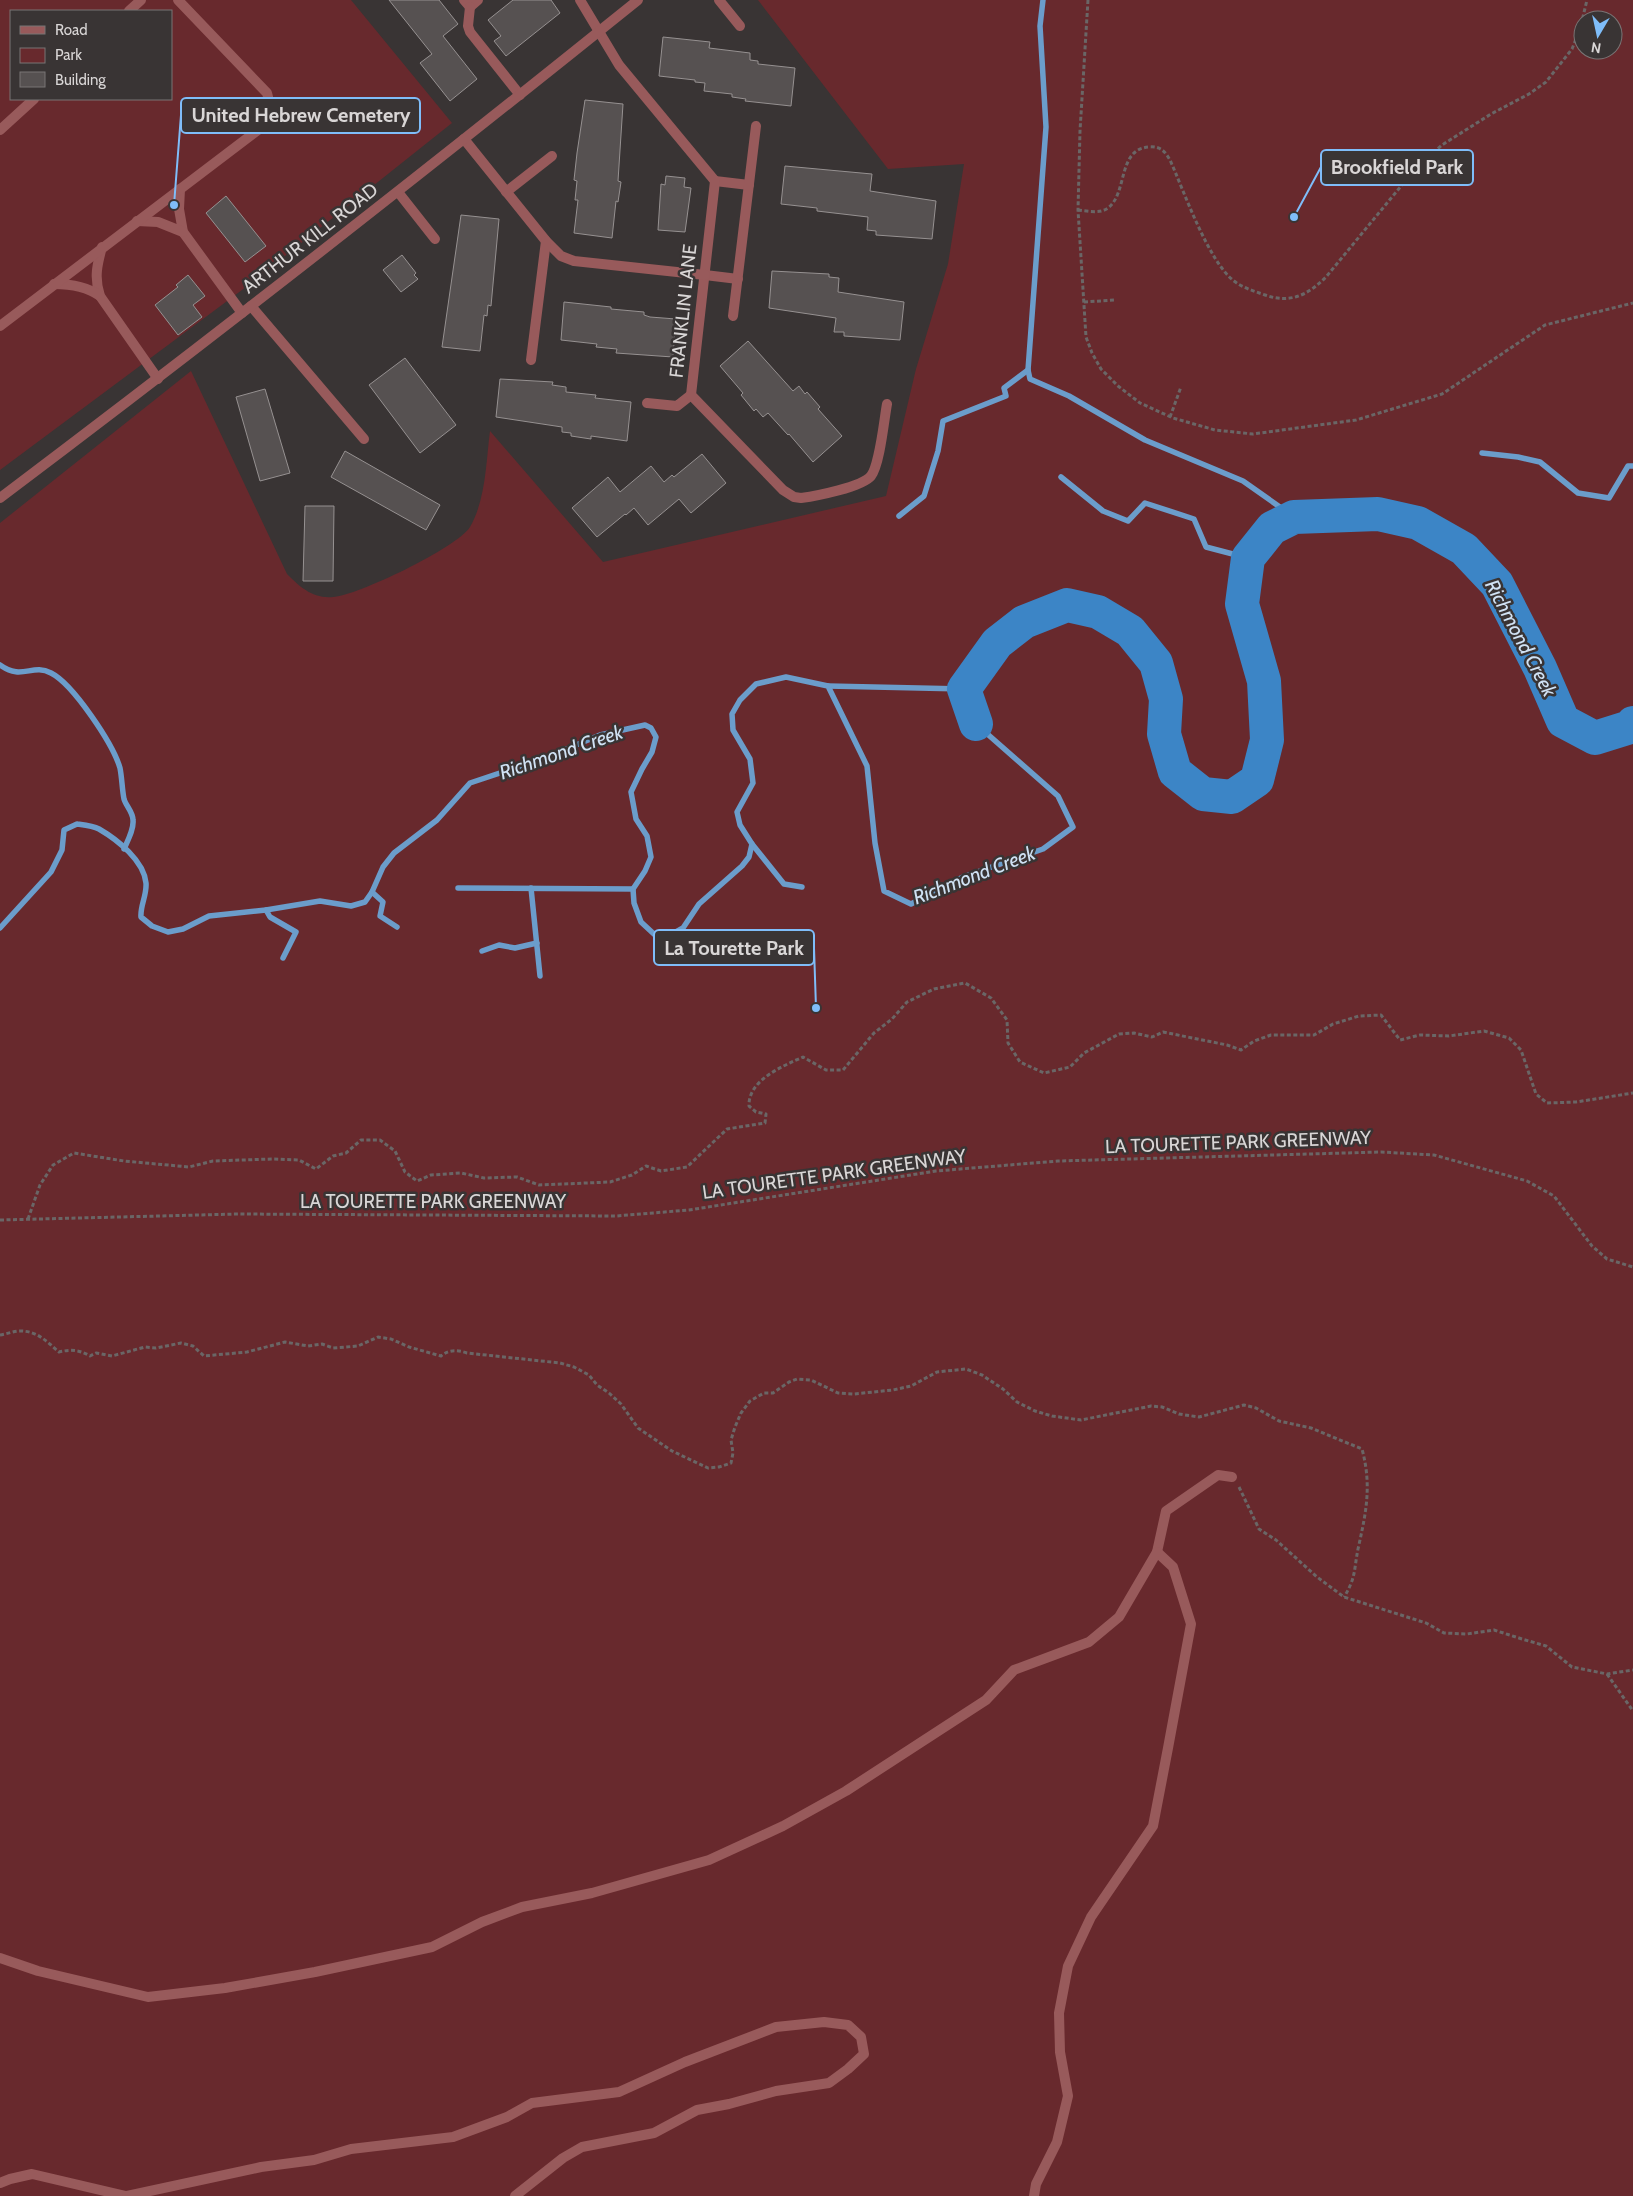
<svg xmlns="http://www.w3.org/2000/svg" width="1633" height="2196" viewBox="0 0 1633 2196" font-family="Cabin,sans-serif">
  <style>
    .green { fill: #68292d; fill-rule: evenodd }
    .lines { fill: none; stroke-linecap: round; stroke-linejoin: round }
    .stream { stroke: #6b9dcb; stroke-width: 5.5 }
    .river { stroke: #3c85c6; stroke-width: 34 }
    .building { fill: #565151; stroke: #969191 }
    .path { stroke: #6a6666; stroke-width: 3; stroke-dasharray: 4 2.5; stroke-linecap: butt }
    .service { stroke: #985a5b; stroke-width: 10 }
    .minor { stroke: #985a5b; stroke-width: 10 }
    .tertiary { stroke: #985a5b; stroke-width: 10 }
    .labels { text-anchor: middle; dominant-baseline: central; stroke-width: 5; stroke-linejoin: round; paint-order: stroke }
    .street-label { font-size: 19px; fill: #d9d6d6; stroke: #393434 }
    .water-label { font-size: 20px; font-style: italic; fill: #d0e2f4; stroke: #393434 }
    .leader { fill: none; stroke: #7fbdf9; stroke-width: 2 }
    .callout-dot { fill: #7fbdf9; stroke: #393434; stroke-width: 2 }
    .callout { fill: #393434; stroke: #7fbdf9; stroke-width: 2 }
    .callout-label { font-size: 20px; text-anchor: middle; font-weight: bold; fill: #d9d6d6 }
  </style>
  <rect width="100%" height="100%" fill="#393434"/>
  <g class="green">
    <path d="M0,0H351L452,123L246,287L0,470ZM11,11H171V99H11Z"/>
    <path d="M758,0H1633V2196H0V523L191,371L287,574C300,587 313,599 333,597C357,596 458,547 470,527C486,499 486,462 490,431L603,562L886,496L916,369L948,264L964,164L888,169ZM1583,20H1613V50H1583Z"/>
  </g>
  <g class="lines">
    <g class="stream">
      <polyline points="1043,0 1040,26 1046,127 1028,370 1030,379 1069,396 1145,440 1243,481 1294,517"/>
      <polyline points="1482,453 1518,457 1540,462 1578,493 1609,498 1628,466 1633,466"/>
      <polyline points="1061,477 1103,511 1128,521 1145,503 1194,519 1206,547 1248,558"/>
      <polyline points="899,516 924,496 938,451 943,421 1006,396 1004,388 1028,370"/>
      <path d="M0,665C22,681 32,663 51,673C73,684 113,744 120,768C122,778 122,789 124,799C126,806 133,812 133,820C134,829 128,840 124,849"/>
      <polyline points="828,686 964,689"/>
      <polyline points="752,844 784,884 802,887"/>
      <polyline points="458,888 633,889"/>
      <polyline points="531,888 540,976"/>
      <polyline points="372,892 383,902 380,916 397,927"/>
      <polyline points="266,910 270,917 296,932 283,958"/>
      <path d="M0,928L51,872L62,850L64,830L77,824C84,825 93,826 99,829C118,840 144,861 146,883C147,895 140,906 141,917L152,926L168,932L183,929L209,916L266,910L320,901L351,906L365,902L372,892L383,867L394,853L437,820L470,783L545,758L600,735L645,725L651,728L656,737L652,752L642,769L631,792L636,819L647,836L651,857L645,871L633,889L634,903L641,922L655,935L674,933L683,928L699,904L742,866L749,857L752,844L740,825L737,812L753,783L750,759L733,730L732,714L740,700L756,684L786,677L828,686L867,766L875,843L884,891L911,904L963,877L1043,849L1073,827L1058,796L976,724"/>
      <polyline points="482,951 499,945 515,948 537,943"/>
    </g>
    <polyline class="river" points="976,724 964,689 997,643 1024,622 1067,605 1098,612 1130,631 1156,663 1166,699 1164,734 1175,772 1203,794 1232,797 1257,780 1267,740 1264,681 1242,604 1248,558 1272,528 1294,517 1378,514 1418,523 1464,549 1497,584 1540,668 1563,721 1595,738 1630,727 1633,723"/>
  </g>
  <g class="building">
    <polygon points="389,0 439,0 458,24 443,36 477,79 450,101 420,63 432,54"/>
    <polygon points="513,0 551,0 560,13 506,56 494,41 501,36 488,20"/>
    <polygon points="663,37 710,42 709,48 750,53 750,60 758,61 758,64 795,68 791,106 745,101 746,99 732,97 732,94 704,91 705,83 695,82 695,80 659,76"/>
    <polygon points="585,100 623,104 618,181 621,182 618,202 616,201 612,238 574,233 578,200 575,200 577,181 574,180 577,153"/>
    <polygon points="785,166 872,174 870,191 936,201 932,239 876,235 876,231 867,230 868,217 817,211 817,208 781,204"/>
    <polygon points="666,176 685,178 684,187 691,188 685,232 658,230 661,184 665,185"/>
    <polygon points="226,196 266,246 245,262 206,213"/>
    <polygon points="461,215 499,219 491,306 488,305 487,316 484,315 480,351 442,347"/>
    <polygon points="402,255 416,273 414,275 418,279 401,292 383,270"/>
    <polygon points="772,271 829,274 829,277 839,278 838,292 904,302 900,340 844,336 844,332 834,332 836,318 769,308"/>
    <polygon points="188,275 205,296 193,305 202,317 178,335 155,305 178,287 176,285"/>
    <polygon points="564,302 611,307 611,309 644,312 644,315 650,317 676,319 673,357 616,353 617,349 596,347 597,344 561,340"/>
    <polygon points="748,341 793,391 799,386 805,394 807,392 820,407 818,409 842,436 813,462 789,434 788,435 768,413 763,417 756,409 754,411 741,395 743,393 720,366"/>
    <polygon points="405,358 456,425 420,453 369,385"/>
    <polygon points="500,379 553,382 552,385 566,387 566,392 596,395 595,398 631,402 627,441 591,436 591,439 571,436 571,433 562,432 562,427 496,417"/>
    <polygon points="265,389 290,473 260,481 236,397"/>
    <polygon points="345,451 440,505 426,530 331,477"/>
    <polygon points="702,454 726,483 691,513 679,499 648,525 634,508 626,515 625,514 597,537 572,508 608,477 620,492 651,466 664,482 672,475 674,477"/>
    <polygon points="305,506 334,506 333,581 303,581"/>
  </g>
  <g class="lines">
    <g class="path">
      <polyline points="1088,0 1080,131 1078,210 1086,337 1092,353 1101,369 1118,386 1140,403 1173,418 1215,430 1253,434 1356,420 1442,394 1545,325 1633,303"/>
      <path d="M1078,210C1088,211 1100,214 1108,208C1128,193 1117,149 1149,147C1160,146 1165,151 1170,160C1184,191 1208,261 1234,281C1243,288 1254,291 1265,295C1290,304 1308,295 1326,277L1416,168L1442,145L1491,114L1529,94L1546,82L1572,49L1580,29L1587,0"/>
      <polyline points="1084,302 1115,300"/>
      <polyline points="1170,417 1181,387"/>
      <path d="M28,1219L40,1185L53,1165L74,1153L124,1161L189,1167L213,1161L272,1159L299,1160L316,1169L333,1156L346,1153L361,1140H380L395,1151L405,1172L417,1181L431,1175L461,1173L484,1178L517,1177L539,1185L610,1182L632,1175L646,1166L661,1171L687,1167L727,1129L765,1123L766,1114L756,1112L749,1106C748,1080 783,1066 803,1057L826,1070H843L874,1033L892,1019L907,1002L934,989L965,983L991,998L1007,1020L1008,1043L1020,1062L1044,1073L1070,1067L1084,1053L1119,1034L1134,1033L1152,1037L1163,1032L1227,1045L1241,1050L1254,1041L1271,1035H1314L1333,1024L1359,1016L1381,1015L1400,1040L1420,1035L1449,1036L1484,1031L1509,1038L1521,1050L1536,1094L1547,1103L1576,1102L1633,1093"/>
      <polyline points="0,1220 238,1214 616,1216 689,1210 936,1171 1058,1161 1381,1152 1434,1155 1527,1181 1554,1196 1592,1246 1607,1259 1633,1267"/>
      <path d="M0,1335C7,1334 14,1331 20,1331C38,1331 47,1342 59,1352C71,1349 80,1350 90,1356L96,1353L112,1356L145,1347L156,1348L181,1343L193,1346L204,1356L247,1352L285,1342L308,1346L322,1344L333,1348L358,1346L378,1337L391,1339L409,1347L441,1356C449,1349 458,1350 467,1353L560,1363L574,1367L589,1375L597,1385L609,1393L621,1404L638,1428L672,1451L708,1468L719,1467L731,1463L733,1453L731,1440L735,1427L741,1413L750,1401L764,1393H773L789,1382L797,1379L811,1380L838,1393L854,1394L893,1390L911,1386L937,1372L966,1369L982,1375L1003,1389L1017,1402L1035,1411L1052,1416L1081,1420L1151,1406L1162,1407L1179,1414L1199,1417L1244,1405L1256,1408L1279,1421L1311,1428L1362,1449C1372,1486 1366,1513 1358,1549C1354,1569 1356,1578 1344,1597"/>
      <polyline points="1239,1487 1259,1529 1276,1540 1317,1577 1344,1597 1426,1623 1444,1633 1467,1634 1494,1630 1522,1639 1546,1646 1572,1667 1607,1674 1633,1670"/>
      <polyline points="1607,1674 1633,1711"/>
    </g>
    <g class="service">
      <polyline points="719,0 740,26"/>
      <polyline points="129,11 141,0"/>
      <polyline points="0,130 34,99"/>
      <polyline points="715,181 749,185"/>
      <polyline points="180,189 179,209 183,232 242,313"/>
      <polyline points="398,192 435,239"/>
      <polyline points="506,192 552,156"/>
      <polyline points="137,221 158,222 183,232"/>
      <path d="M102,247C97,265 94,278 100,296L158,379"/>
      <polyline points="705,275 738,279"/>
      <path d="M54,284C70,284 86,286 100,296"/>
      <polyline points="251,306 364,439"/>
      <polyline points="733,316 756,126"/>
      <path d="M0,326L262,127C271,115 271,107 267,93L178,0"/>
      <polyline points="647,403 677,406 691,395"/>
      <polyline points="1157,1552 1166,1511 1218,1475 1232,1477"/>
      <polyline points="0,1958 38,1971 148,1997 225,1988 315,1972 432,1947 482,1922 522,1907 592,1893 709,1860 783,1826 846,1791 986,1700 1014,1670 1089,1642 1119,1617 1157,1552 1173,1567 1191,1624 1168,1748 1153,1826 1091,1917 1068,1966 1059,2013 1060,2052 1068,2096 1057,2142 1036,2184 1034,2196"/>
      <polyline points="0,2183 10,2179 32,2174 126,2196"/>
      <polyline points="127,2196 261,2167 314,2160 351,2149 453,2137 507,2117 532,2103 619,2092 685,2062 776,2027 824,2022 848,2025 861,2037 864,2054 848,2069 829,2083 776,2091 729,2104 697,2110 654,2133 582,2147 563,2158 515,2196"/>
    </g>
    <g class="minor">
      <polyline points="464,0 470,7 478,0"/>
      <path d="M580,0L619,65L715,181L691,395L783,490L794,497L801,498C816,496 862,487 871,476C880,464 884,420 887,404"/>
      <polyline points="470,7 468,26 470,32 520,95"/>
      <polyline points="464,139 546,241 561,256 574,261 705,275"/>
      <polyline points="531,360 546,241"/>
    </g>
    <path class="tertiary" d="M0,498C215,336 428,169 638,0"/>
  </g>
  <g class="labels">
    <g class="street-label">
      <text transform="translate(310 238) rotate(-38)">ARTHUR KILL ROAD</text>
      <text transform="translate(683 311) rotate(-84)">FRANKLIN LANE</text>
      <text transform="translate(1238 1142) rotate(-2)">LA TOURETTE PARK GREENWAY</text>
      <text transform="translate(834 1174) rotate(-8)">LA TOURETTE PARK GREENWAY</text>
      <text x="433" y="1201">LA TOURETTE PARK GREENWAY</text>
    </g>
    <g class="water-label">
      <text transform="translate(1521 638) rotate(62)">Richmond Creek</text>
      <text transform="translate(561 752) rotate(-19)">Richmond Creek</text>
      <text transform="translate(974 875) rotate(-21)">Richmond Creek</text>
    </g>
  </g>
  <path class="leader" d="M174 205L181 115M1294 217L1321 167M816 1008L814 948"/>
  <g class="callout-dot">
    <circle cx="174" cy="205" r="5"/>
    <circle cx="1294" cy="217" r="5"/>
    <circle cx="816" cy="1008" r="5"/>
  </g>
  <g class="callout">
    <rect x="181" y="98" width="239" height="35" rx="5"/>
    <rect x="1321" y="150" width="152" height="35" rx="5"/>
    <rect x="654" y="930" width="160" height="35" rx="5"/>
  </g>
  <g class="callout-label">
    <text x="301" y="122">United Hebrew Cemetery</text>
    <text x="1397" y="174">Brookfield Park</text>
    <text x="734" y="955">La Tourette Park</text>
  </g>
  <rect x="10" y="10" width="162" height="90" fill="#393434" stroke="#797575"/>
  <rect x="20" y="26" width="25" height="8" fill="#985a5b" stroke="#797575"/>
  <text x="55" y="35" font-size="15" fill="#d9d6d6">Road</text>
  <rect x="20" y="48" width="25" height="15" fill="#68292d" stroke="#797575"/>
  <text x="55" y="60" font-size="15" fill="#d9d6d6">Park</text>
  <rect x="20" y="72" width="25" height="15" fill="#565151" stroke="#797575"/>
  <text x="55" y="85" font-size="15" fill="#d9d6d6">Building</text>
  <g transform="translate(1598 35) rotate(189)"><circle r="24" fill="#393434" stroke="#797575"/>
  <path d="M0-4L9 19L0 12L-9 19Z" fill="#7fbdf9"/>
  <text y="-8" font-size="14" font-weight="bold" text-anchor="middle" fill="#d9d6d6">N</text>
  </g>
</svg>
